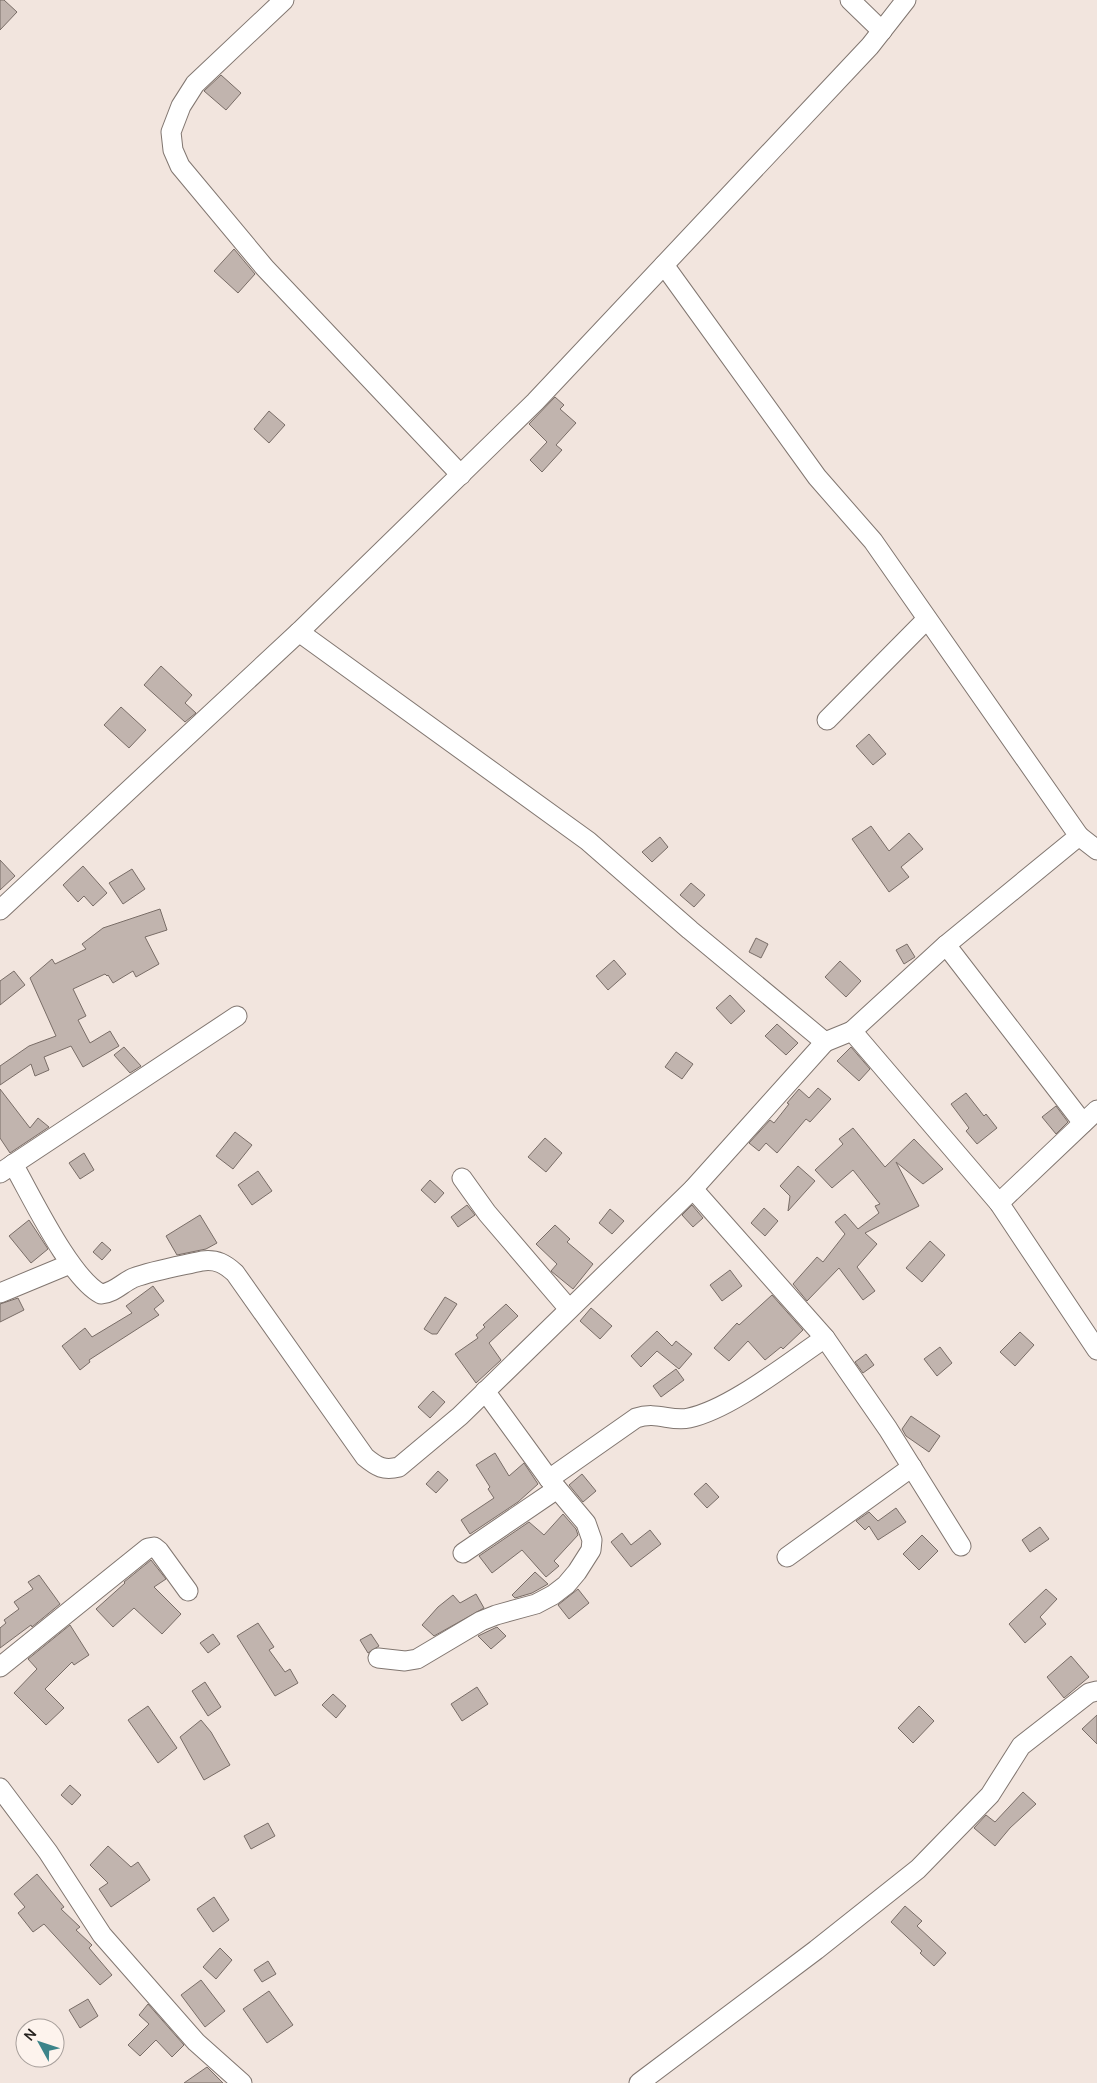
<svg xmlns="http://www.w3.org/2000/svg" width="1097" height="2083" viewBox="0 0 1097 2083" font-family="Manrope,sans-serif">
  <style>
    .building { fill: #c1b4ae; stroke: #796d67 }
    .lines { fill: none; stroke-linecap: round; stroke-linejoin: round }
    .minor-casing { stroke: #817670; stroke-width: 21 }
    .minor { stroke: #fff; stroke-width: 19 }
  </style>
  <rect width="100%" height="100%" fill="#f2e5de"/>
  <g class="building">
    <polygon points="0,0 4,0 17,12 0,30"/>
    <polygon points="221,75 241,93 226,110 204,91"/>
    <polygon points="234,249 255,274 238,293 214,271"/>
    <polygon points="555,397 564,405 560,409 576,423 556,445 562,450 542,472 530,460 547,442 529,424"/>
    <polygon points="269,411 285,425 269,443 254,429"/>
    <polygon points="161,666 192,695 185,703 196,713 185,722 144,685"/>
    <polygon points="121,707 146,730 129,748 104,725"/>
    <polygon points="869,734 886,754 873,765 856,746"/>
    <polygon points="871,826 889,851 909,833 923,849 901,867 909,877 889,892 852,839"/>
    <polygon points="660,837 668,847 652,862 642,852"/>
    <polygon points="0,860 15,876 0,890"/>
    <polygon points="83,866 107,893 93,906 84,896 78,902 63,885"/>
    <polygon points="132,869 145,889 123,904 109,883"/>
    <polygon points="691,883 705,895 694,907 680,895"/>
    <polygon points="160,909 167,930 145,937 159,964 136,977 133,971 113,983 108,975 107,976 105,974 73,989 86,1016 78,1020 90,1043 110,1031 119,1046 83,1067 71,1046 44,1057 49,1070 35,1076 31,1064 0,1085 0,1066 29,1046 56,1036 30,978 52,959 55,964 86,949 82,944 103,928"/>
    <polygon points="756,938 768,944 761,958 749,952"/>
    <polygon points="907,944 915,957 904,964 896,950"/>
    <polygon points="614,960 626,974 608,990 596,976"/>
    <polygon points="840,961 861,981 846,997 825,977"/>
    <polygon points="14,971 25,985 0,1005 0,981"/>
    <polygon points="730,995 745,1011 731,1024 716,1008"/>
    <polygon points="777,1024 798,1043 786,1055 765,1036"/>
    <polygon points="124,1047 141,1066 130,1073 114,1055"/>
    <polygon points="851,1047 870,1069 859,1081 837,1061"/>
    <polygon points="676,1052 693,1064 682,1079 665,1067"/>
    <polygon points="818,1088 831,1099 810,1122 806,1119 777,1153 766,1143 759,1151 749,1143 770,1120 774,1123 789,1104 787,1103 799,1089 809,1098"/>
    <polygon points="0,1089 30,1128 38,1118 49,1127 10,1153 0,1138"/>
    <polygon points="966,1093 984,1116 986,1114 997,1128 977,1144 966,1131 969,1128 951,1104"/>
    <polygon points="1056,1106 1068,1122 1056,1134 1042,1117"/>
    <polygon points="853,1128 885,1167 914,1139 943,1169 923,1184 896,1162 919,1206 865,1233 877,1244 857,1267 875,1291 863,1300 839,1268 807,1301 793,1284 817,1257 823,1262 845,1234 835,1222 845,1214 858,1229 879,1213 875,1206 880,1204 853,1170 832,1188 815,1170 843,1144 839,1139"/>
    <polygon points="235,1132 252,1145 233,1169 216,1156"/>
    <polygon points="545,1138 562,1153 546,1172 528,1157"/>
    <polygon points="84,1153 94,1170 80,1179 69,1163"/>
    <polygon points="798,1166 815,1181 788,1211 790,1196 780,1186"/>
    <polygon points="258,1171 272,1191 252,1205 238,1185"/>
    <polygon points="430,1180 444,1193 435,1203 421,1190"/>
    <polygon points="467,1205 475,1215 458,1227 451,1217"/>
    <polygon points="692,1205 703,1218 693,1227 682,1215"/>
    <polygon points="764,1208 778,1221 765,1236 751,1223"/>
    <polygon points="610,1209 624,1221 612,1234 599,1223"/>
    <polygon points="200,1215 217,1243 206,1249 177,1255 166,1236"/>
    <polygon points="29,1220 48,1249 31,1263 9,1236"/>
    <polygon points="555,1225 570,1239 567,1242 593,1264 573,1289 551,1271 557,1264 536,1244"/>
    <polygon points="930,1241 945,1255 922,1282 906,1268"/>
    <polygon points="102,1242 111,1250 102,1260 93,1252"/>
    <polygon points="730,1270 742,1286 722,1301 710,1285"/>
    <polygon points="153,1286 164,1301 154,1309 159,1315 89,1360 90,1362 80,1370 62,1346 85,1328 92,1337 132,1313 126,1306"/>
    <polygon points="772,1295 803,1330 783,1349 781,1347 765,1360 748,1341 729,1361 714,1348 737,1323 739,1325"/>
    <polygon points="445,1297 457,1304 437,1334 432,1334 424,1329"/>
    <polygon points="18,1298 24,1310 0,1322 0,1304"/>
    <polygon points="506,1304 518,1316 489,1343 501,1360 476,1383 455,1354 478,1338 476,1335 485,1327 483,1325"/>
    <polygon points="591,1308 612,1326 600,1339 580,1321"/>
    <polygon points="657,1331 672,1346 676,1341 692,1354 679,1369 657,1351 641,1367 631,1356"/>
    <polygon points="1020,1332 1034,1345 1015,1366 1000,1352"/>
    <polygon points="940,1347 952,1363 937,1376 924,1359"/>
    <polygon points="866,1354 874,1365 863,1373 855,1362"/>
    <polygon points="676,1369 684,1380 661,1397 653,1386"/>
    <polygon points="433,1391 445,1402 430,1418 418,1407"/>
    <polygon points="911,1416 940,1436 929,1452 906,1436 902,1429"/>
    <polygon points="495,1453 509,1476 524,1463 538,1484 518,1502 470,1534 461,1520 494,1498 488,1489 490,1487 476,1465"/>
    <polygon points="438,1471 448,1480 436,1493 426,1484"/>
    <polygon points="582,1474 596,1491 583,1502 569,1485"/>
    <polygon points="706,1483 719,1497 707,1508 694,1494"/>
    <polygon points="896,1508 906,1522 878,1540 869,1526 865,1530 856,1521 869,1512 878,1521"/>
    <polygon points="563,1514 576,1529 578,1535 554,1561 559,1566 546,1577 522,1550 492,1573 479,1556 529,1522 544,1535"/>
    <polygon points="1040,1527 1049,1539 1030,1552 1022,1540"/>
    <polygon points="650,1530 661,1544 631,1567 611,1542 622,1533 631,1545"/>
    <polygon points="922,1535 938,1551 919,1570 903,1554"/>
    <polygon points="151,1560 166,1579 154,1587 181,1614 162,1634 134,1608 113,1627 96,1609 125,1583 124,1582"/>
    <polygon points="535,1572 548,1584 532,1593 515,1598 512,1595"/>
    <polygon points="39,1575 60,1604 32,1627 31,1625 0,1648 0,1628 6,1623 4,1620 19,1609 14,1602 33,1589 28,1582"/>
    <polygon points="578,1589 589,1603 569,1619 558,1605"/>
    <polygon points="1046,1589 1057,1599 1040,1617 1046,1624 1025,1643 1009,1624"/>
    <polygon points="476,1594 484,1608 434,1636 422,1625 438,1607 453,1595 460,1603"/>
    <polygon points="258,1623 274,1647 269,1650 285,1672 290,1669 298,1683 275,1696 237,1636"/>
    <polygon points="70,1625 89,1655 74,1665 72,1662 45,1689 64,1708 46,1725 14,1693 37,1669 28,1659"/>
    <polygon points="497,1627 506,1636 491,1649 478,1636"/>
    <polygon points="213,1634 220,1644 208,1653 200,1643"/>
    <polygon points="371,1634 379,1646 368,1653 360,1640"/>
    <polygon points="1071,1656 1089,1677 1064,1698 1047,1677"/>
    <polygon points="205,1682 221,1707 208,1716 192,1691"/>
    <polygon points="477,1687 488,1704 462,1721 451,1704"/>
    <polygon points="333,1694 346,1706 336,1718 322,1705"/>
    <polygon points="148,1706 177,1748 158,1763 128,1720"/>
    <polygon points="919,1706 934,1721 913,1743 898,1728"/>
    <polygon points="1097,1715 1097,1744 1082,1729"/>
    <polygon points="201,1720 211,1732 230,1765 204,1780 180,1737"/>
    <polygon points="70,1785 81,1795 72,1805 61,1795"/>
    <polygon points="1023,1792 1036,1804 1010,1828 995,1846 974,1828 986,1815 995,1822"/>
    <polygon points="268,1823 275,1836 251,1849 244,1836"/>
    <polygon points="108,1846 131,1867 138,1862 150,1880 111,1907 99,1889 108,1883 90,1865"/>
    <polygon points="37,1874 64,1907 61,1909 80,1927 76,1930 92,1945 89,1948 112,1975 100,1985 44,1924 33,1932 18,1913 25,1907 14,1894"/>
    <polygon points="214,1897 229,1920 213,1932 197,1909"/>
    <polygon points="905,1906 922,1921 917,1926 946,1953 934,1966 920,1953 922,1951 891,1922"/>
    <polygon points="220,1948 232,1960 216,1979 203,1967"/>
    <polygon points="268,1961 276,1974 262,1982 254,1970"/>
    <polygon points="201,1980 225,2011 205,2027 181,1995"/>
    <polygon points="269,1991 293,2025 267,2043 243,2009"/>
    <polygon points="88,1999 98,2016 80,2028 69,2010"/>
    <polygon points="148,2004 184,2045 172,2057 156,2040 140,2056 128,2045 149,2024 139,2015"/>
    <polygon points="207,2067 223,2083 184,2083"/>
  </g>
  <g class="lines">
    <g class="minor-casing">
      <g id="minor">
        <polyline points="284,0 195,84 181,106 171,132 173,150 180,166 265,268 461,475"/>
        <polyline points="850,0 882,31"/>
        <polyline points="664,265 817,477 873,541 1079,836 946,945 852,1031"/>
        <polyline points="299,632 588,841 690,930 825,1042 852,1031 999,1203 1097,1350"/>
        <polyline points="827,720 927,619"/>
        <polyline points="1079,836 1097,850"/>
        <polyline points="0,910 299,632 535,402 870,46 906,0"/>
        <polyline points="946,945 1083,1123"/>
        <path d="M13,1164C32,1197 70,1278 101,1294C114,1293 122,1283 133,1278C155,1270 180,1266 202,1261C217,1259 225,1264 235,1273L365,1457C377,1467 384,1471 399,1467L460,1416L693,1189L825,1042"/>
        <polyline points="0,1173 237,1016"/>
        <polyline points="462,1178 487,1213 569,1309"/>
        <polyline points="693,1189 825,1338 888,1429 961,1546"/>
        <polyline points="999,1203 1097,1110"/>
        <polyline points="0,1293 70,1264"/>
        <path d="M549,1479L636,1418C657,1411 671,1422 689,1418C731,1409 789,1362 825,1338"/>
        <polyline points="463,1553 557,1489"/>
        <polyline points="787,1557 912,1467"/>
        <polyline points="378,1658 405,1661 417,1659 481,1621 496,1615 536,1604 553,1595 566,1585 577,1572 591,1550 592,1540 586,1523 549,1479 485,1391"/>
        <polyline points="0,1667 148,1548 154,1547 159,1551 188,1591"/>
        <polyline points="0,1788 48,1852 102,1935 196,2042 242,2083"/>
        <polyline points="639,2083 816,1950 918,1869 990,1795 1021,1746 1089,1693 1097,1691"/>
      </g>
    </g>
    <use href="#minor" class="minor"/>
  </g>
  <g transform="translate(40 2043) rotate(310)"><circle r="24" fill="#fdf3ed" stroke="#a79f9b"/>
  <path d="M0-4L9 19L0 12L-9 19Z" fill="#3c848a"/>
  <text y="-8" font-size="14" font-weight="bold" text-anchor="middle" fill="#26221f">N</text>
  </g>
</svg>
